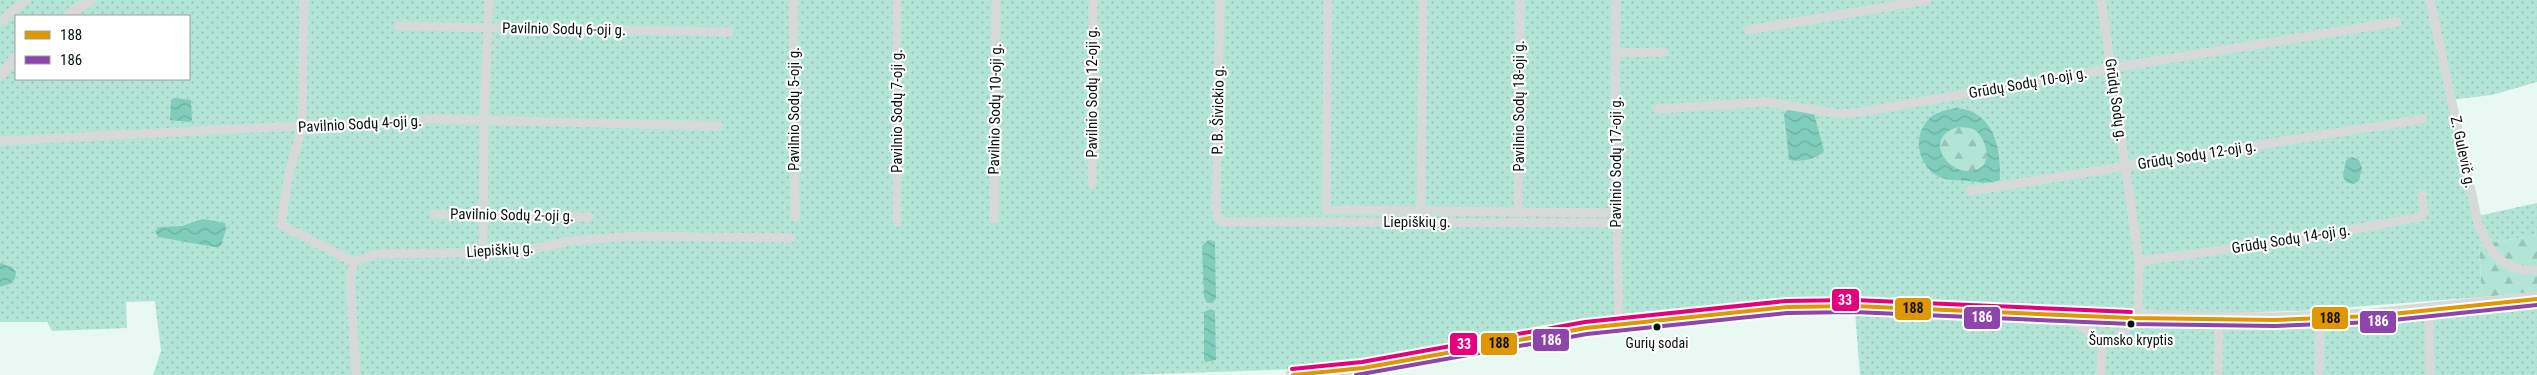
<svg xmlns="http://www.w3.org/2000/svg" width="2537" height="375" viewBox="0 0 2537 375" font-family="'Roboto Condensed',sans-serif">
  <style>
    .green { fill: url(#green-dots); fill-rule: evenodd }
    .forest { fill: url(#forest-firs) }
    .water { fill: url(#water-waves); fill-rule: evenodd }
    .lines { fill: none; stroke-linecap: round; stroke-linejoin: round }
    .minor { stroke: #d6d9d8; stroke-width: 9 }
    .tertiary { stroke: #d6d9d8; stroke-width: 11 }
    .primary { stroke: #d6d9d8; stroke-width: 15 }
    .bus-1-casing { stroke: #fff; stroke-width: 8 }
    .bus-2-casing { stroke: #fff; stroke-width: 8 }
    .bus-3-casing { stroke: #fff; stroke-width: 8 }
    .bus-1 { stroke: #df9702; stroke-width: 4 }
    .bus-2 { stroke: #8e44ad; stroke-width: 4 }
    .bus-3 { stroke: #e5007d; stroke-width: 4 }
    .bus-dot { fill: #06120f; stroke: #fff; stroke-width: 2 }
    .labels { text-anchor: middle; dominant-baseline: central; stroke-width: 4.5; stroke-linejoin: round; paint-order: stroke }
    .bus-label { font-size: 14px; fill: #06120f; stroke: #fff }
    .street-label { font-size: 15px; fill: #06120f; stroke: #fff }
    .line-badge { stroke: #fff; stroke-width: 2 }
    .badge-label { font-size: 14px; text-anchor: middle; font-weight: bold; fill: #fff }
    .pale-badge-label { font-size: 14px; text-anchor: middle; font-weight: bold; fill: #111 }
  </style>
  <defs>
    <pattern id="green-dots" width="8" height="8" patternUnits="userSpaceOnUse" patternTransform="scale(1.25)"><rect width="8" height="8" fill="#b3e5d7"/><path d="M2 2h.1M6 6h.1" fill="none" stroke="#98c3b7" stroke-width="1.8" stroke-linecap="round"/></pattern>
    <pattern id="forest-firs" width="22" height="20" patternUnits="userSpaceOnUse" patternTransform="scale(1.25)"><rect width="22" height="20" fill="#b3e5d7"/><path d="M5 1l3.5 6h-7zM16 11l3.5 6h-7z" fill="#98c3b7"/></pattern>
    <pattern id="water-waves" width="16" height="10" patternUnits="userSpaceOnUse" patternTransform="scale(1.25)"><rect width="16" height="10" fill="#7fcdba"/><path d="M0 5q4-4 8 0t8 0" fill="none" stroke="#6caf9f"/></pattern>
  </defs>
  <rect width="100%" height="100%" fill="#e8f9f3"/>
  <g class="green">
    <path d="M0,0H2537V82L2492,95L2449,100L2473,217L2537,203V235L2479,245L2482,297L2300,311L2215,313L1810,299L1629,313L1344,365L1298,369L1127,375H153L161,351L155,301L126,302L127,328L52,331L47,322H0ZM16,16H189V79H16Z"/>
    <polygon points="2537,306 2537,375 1860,375 1855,312 2212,328 2291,328"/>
  </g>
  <g class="forest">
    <path d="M1958,127C1962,128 1969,127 1973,129C1985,135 1993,161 1980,168C1954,183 1917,140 1958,127Z"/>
    <polygon points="2537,235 2537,292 2482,297 2479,245"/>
  </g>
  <g class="water">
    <polygon points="174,98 191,100 192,120 190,122 170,120 171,100"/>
    <path d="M1956,108C1994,111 2001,147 2000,180C1989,184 1980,182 1969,181C1961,180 1949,181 1942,178C1919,169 1911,138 1928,120C1934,112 1947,110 1956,108ZM1958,127C1962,128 1969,127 1973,129C1985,135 1993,161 1980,168C1954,183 1918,139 1958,127Z"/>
    <path d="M1788,109L1814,114L1815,117L1824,151C1817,160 1799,162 1789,160L1784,114Z"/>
    <polygon points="2352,157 2359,160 2362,168 2359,181 2353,184 2346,182 2343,177 2346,160"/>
    <polygon points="203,219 225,223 226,229 221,246 215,247 158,237 155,231 160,227 182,226"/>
    <polygon points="1208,240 1215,241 1216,299 1212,303 1207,303 1204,297 1202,246"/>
    <polygon points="0,263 12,267 16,272 15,279 10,284 0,287"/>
    <polygon points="1211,309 1215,311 1216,360 1205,362 1204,358 1204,312"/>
  </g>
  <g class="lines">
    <g class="minor">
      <polyline points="304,0 302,128 289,172 281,225 354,262"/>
      <polyline points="793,0 795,217"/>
      <polyline points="897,0 897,222"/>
      <polyline points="1220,0 1216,207 1218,219 1223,222 1616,223"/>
      <polyline points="1328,0 1326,210 1616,213"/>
      <polyline points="1616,0 1615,144 1619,324"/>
      <polyline points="2101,0 2139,261 2138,319"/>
      <path d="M2430,0L2478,223C2489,252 2503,273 2537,270"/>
      <polyline points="0,22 26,0"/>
      <polyline points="399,26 729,32"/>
      <polyline points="1749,30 1928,0"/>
      <polyline points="1616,53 1664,52"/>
      <polyline points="1657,109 1768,102 1839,114 1862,112 2112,68 2397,22"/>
      <polyline points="0,141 434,119 719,126"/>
      <polyline points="1092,184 1093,0"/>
      <polyline points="1970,191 2423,119"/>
      <polyline points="1421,211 1423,0"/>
      <polyline points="1518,213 1520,0"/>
      <polyline points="434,214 589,217"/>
      <polyline points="994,219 996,0"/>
      <polyline points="483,253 484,120 489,0"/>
      <polyline points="2139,261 2297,240 2420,217 2424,213 2422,195"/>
      <polyline points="2429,310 2430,375"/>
      <path d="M2068,317C2093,335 2113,358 2131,318"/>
      <polyline points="356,375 350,279 354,262 376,254 519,252 570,241 637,236 791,238"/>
      <polyline points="2101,375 2102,341"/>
      <polyline points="2218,375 2219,321"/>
      <polyline points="2319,375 2320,319"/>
    </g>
    <g class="tertiary">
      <polyline points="67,16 90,0"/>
      <polyline points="0,76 16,57"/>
    </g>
    <polyline class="primary" points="1293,375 1363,368 1586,328 1787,307 1854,306 2131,318 2275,320 2373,316 2537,299"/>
    <g class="bus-1-casing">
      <polyline id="bus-1" points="1293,375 1363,368 1586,328 1787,307 1854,306 2131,318 2275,320 2373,316 2537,299"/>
    </g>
    <g class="bus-2-casing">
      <polyline id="bus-2" points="1356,375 1587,334 1787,313 1854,312 2131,324 2275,326 2374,322 2537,305"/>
    </g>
    <g class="bus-3-casing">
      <polyline id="bus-3" points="1292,369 1362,362 1585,322 1786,301 1854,300 2131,312"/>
    </g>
    <use href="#bus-1" class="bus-1"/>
    <use href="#bus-2" class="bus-2"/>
    <use href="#bus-3" class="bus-3"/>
  </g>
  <g class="bus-dot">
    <circle cx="2131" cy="324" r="4.5"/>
    <circle cx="1657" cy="327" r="4.5"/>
  </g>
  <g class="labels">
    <g class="bus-label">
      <text x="2131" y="340">Šumsko kryptis</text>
      <text x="1657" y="343">Gurių sodai</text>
    </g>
    <g class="street-label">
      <text transform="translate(564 29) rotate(1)">Pavilnio Sodų 6-oji g.</text>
      <text transform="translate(2028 83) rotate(-10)">Grūdų Sodų 10-oji g.</text>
      <text transform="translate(1092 92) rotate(-90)">Pavilnio Sodų 12-oji g.</text>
      <text transform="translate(2116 100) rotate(82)">Grūdų Sodų g.</text>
      <text transform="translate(1519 106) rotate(-90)">Pavilnio Sodų 18-oji g.</text>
      <text transform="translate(794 109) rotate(-90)">Pavilnio Sodų 5-oji g.</text>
      <text transform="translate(995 109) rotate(-89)">Pavilnio Sodų 10-oji g.</text>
      <text transform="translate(1218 110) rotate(-89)">P. B. Šivickio g.</text>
      <text transform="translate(897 111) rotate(-90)">Pavilnio Sodų 7-oji g.</text>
      <text transform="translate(360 124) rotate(-3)">Pavilnio Sodų 4-oji g.</text>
      <text transform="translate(2463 152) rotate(78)">Z. Gulevič g.</text>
      <text transform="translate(2197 155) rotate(-9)">Grūdų Sodų 12-oji g.</text>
      <text transform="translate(1616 162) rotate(-90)">Pavilnio Sodų 17-oji g.</text>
      <text transform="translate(512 215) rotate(1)">Pavilnio Sodų 2-oji g.</text>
      <text x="1417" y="222">Liepiškių g.</text>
      <text transform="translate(2291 239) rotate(-9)">Grūdų Sodų 14-oji g.</text>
      <text transform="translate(500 250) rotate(-4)">Liepiškių g.</text>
    </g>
  </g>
  <g class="line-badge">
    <rect x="1831" y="288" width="29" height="24" rx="5" fill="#e5007d"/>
    <rect x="1894" y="297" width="38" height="24" rx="5" fill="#df9702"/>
    <rect x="1963" y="306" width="38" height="24" rx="5" fill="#8e44ad"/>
    <rect x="2311" y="306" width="38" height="24" rx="5" fill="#df9702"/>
    <rect x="2359" y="310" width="38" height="24" rx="5" fill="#8e44ad"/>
    <rect x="1532" y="328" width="38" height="24" rx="5" fill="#8e44ad"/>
    <rect x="1480" y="332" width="38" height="24" rx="5" fill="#df9702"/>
    <rect x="1449" y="332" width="29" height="24" rx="5" fill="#e5007d"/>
  </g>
  <g class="badge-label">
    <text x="1845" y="305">33</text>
    <text x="1982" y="322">186</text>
    <text x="2378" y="326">186</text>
    <text x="1551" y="345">186</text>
    <text x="1464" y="349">33</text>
  </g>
  <g class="pale-badge-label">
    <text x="1913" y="313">188</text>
    <text x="2330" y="323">188</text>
    <text x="1499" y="348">188</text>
  </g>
  <rect x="15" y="15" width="175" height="65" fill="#ffffff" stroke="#9ba09f"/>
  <rect x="25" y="31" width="25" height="8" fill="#df9702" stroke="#9ba09f"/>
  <text x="60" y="40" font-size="15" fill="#06120f">188</text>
  <rect x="25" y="56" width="25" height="8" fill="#8e44ad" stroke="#9ba09f"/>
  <text x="60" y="65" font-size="15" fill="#06120f">186</text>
</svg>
